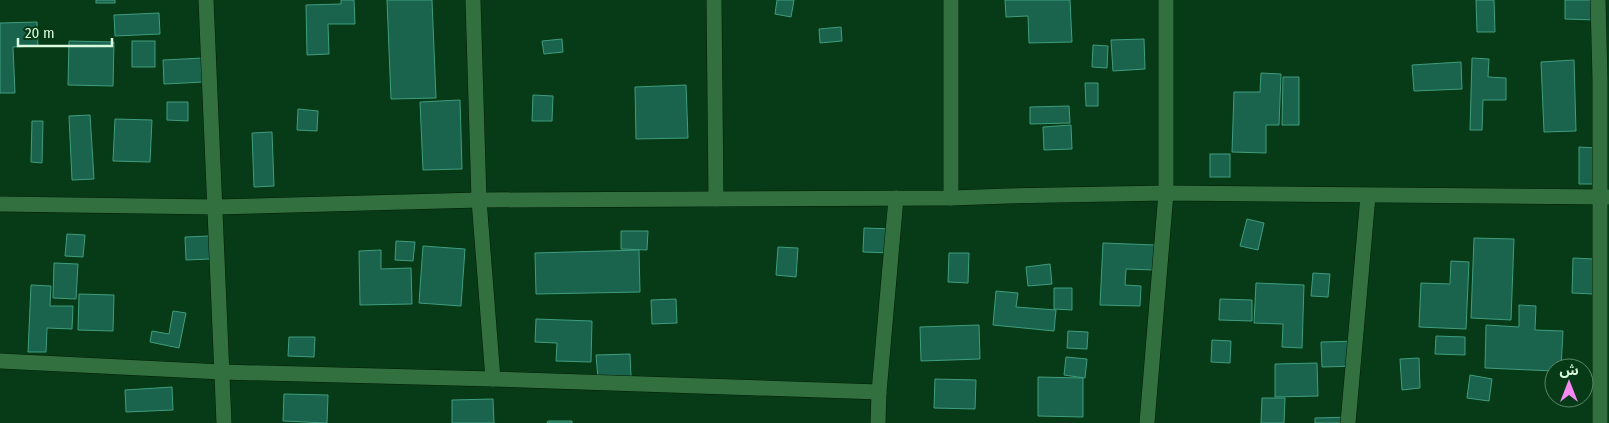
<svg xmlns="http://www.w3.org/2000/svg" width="1609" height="423" viewBox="0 0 1609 423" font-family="'Fira Sans Condensed','Noto Sans Arabic',sans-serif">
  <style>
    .building { fill: #1a644e; stroke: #3f9d7e }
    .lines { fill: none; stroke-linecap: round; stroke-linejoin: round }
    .street-casing { stroke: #001e06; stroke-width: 16 }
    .street { stroke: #32703f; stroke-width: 15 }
  </style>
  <rect width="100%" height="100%" fill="#073a16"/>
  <g class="building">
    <rect x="96" y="0" width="19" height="3"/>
    <polygon points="341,0 354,0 355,24 328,24 329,54 307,55 306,5 341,4"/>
    <polygon points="387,0 432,0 436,98 391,99"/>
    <polygon points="777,0 794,0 791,17 775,14"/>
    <polygon points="1005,0 1070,0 1072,42 1029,43 1028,16 1006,17"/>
    <polygon points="1476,0 1494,0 1495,32 1477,32"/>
    <polygon points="1565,0 1597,0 1596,20 1565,19"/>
    <polygon points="159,13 160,34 115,36 114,15"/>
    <polygon points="37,22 38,46 13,47 15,93 0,93 0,23"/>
    <polygon points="841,27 842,41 820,43 819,29"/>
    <polygon points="562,39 563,52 544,54 542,41"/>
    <polygon points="1144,39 1145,69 1113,71 1111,40"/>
    <polygon points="69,41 114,42 113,86 68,85"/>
    <rect x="132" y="41" width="23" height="26"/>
    <polygon points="1093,45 1108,46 1107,68 1092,67"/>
    <polygon points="203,58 204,82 164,84 163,60"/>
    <polygon points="1472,58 1489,59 1488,77 1506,78 1506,100 1483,100 1482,130 1470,130"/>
    <polygon points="1574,60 1576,131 1544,132 1541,62"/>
    <polygon points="1461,62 1462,89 1414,91 1412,65"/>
    <polygon points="1261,73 1281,74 1279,125 1266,125 1266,153 1232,152 1234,92 1260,92"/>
    <polygon points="1283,77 1299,77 1299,125 1282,125"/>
    <polygon points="1085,83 1098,83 1098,106 1086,106"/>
    <polygon points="686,85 688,138 636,139 635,87"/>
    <polygon points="533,95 553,96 552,121 532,121"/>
    <polygon points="460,100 462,169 423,170 420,102"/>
    <polygon points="167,102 188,102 188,121 167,120"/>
    <polygon points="1069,106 1070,123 1030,124 1030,107"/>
    <polygon points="298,109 318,111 317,131 297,130"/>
    <polygon points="90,115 94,179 72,180 69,116"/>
    <polygon points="115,119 152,120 150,162 113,161"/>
    <polygon points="32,121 43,121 42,163 31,162"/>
    <polygon points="1071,125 1072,149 1044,150 1043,127"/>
    <polygon points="272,132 274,186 254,187 252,133"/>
    <polygon points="1579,147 1597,148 1597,184 1579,184"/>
    <rect x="1210" y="154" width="20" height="23"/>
    <polygon points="1247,219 1264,223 1258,250 1240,246"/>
    <polygon points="864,228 893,229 892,253 863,252"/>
    <polygon points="621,231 648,231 647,250 621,249"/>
    <polygon points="67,234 85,235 83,257 65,256"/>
    <polygon points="209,236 210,259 186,260 185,237"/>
    <polygon points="1474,238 1514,239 1511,320 1471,318"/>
    <polygon points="396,241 415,242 413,261 395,260"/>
    <polygon points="1103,243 1155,245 1154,270 1126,269 1125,285 1141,286 1140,306 1100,305"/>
    <polygon points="423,246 465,249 461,306 419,303"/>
    <polygon points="778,247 798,248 796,277 776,275"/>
    <polygon points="381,250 381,269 411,268 412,304 360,305 359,251"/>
    <polygon points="639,250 640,292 536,294 535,253"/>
    <polygon points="949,253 969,253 968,283 948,282"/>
    <polygon points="1573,258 1594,259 1593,294 1572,293"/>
    <polygon points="1451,261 1469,262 1466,329 1419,327 1421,283 1450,284"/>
    <polygon points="54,263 78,264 76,299 53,298"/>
    <polygon points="1050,264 1052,284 1028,286 1026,267"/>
    <polygon points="1313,273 1330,274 1328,297 1311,296"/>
    <polygon points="1256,283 1304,285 1302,348 1282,347 1283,324 1254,323"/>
    <polygon points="31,285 51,286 50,306 73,306 72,329 47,328 46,352 28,352"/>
    <polygon points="1054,288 1072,288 1072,310 1054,309"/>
    <polygon points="996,291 1018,293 1016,307 1056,310 1054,331 993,325"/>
    <polygon points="79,294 114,295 113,331 78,330"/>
    <polygon points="676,299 677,323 652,324 651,300"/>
    <polygon points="1220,299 1252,300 1252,321 1219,320"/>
    <polygon points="1519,305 1536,306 1535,330 1563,331 1561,368 1554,368 1554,371 1485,368 1486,325 1519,327"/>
    <polygon points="173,311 186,313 179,348 150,342 152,331 169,334"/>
    <polygon points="536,319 592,321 591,362 556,361 557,343 535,342"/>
    <polygon points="979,325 980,359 921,361 920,327"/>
    <polygon points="1068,331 1088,332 1087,349 1067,348"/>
    <polygon points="1436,336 1465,337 1465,355 1435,354"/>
    <polygon points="289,337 315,337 314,357 288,356"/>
    <polygon points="1212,340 1231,341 1230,363 1211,362"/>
    <polygon points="1359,341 1360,366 1322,367 1321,342"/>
    <polygon points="630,354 631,378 598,379 596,355"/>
    <polygon points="1066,357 1087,359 1085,378 1064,375"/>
    <polygon points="1419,358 1420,388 1402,390 1400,359"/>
    <polygon points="1317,363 1318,396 1275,397 1275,364"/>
    <polygon points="1470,375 1492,379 1489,401 1467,398"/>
    <polygon points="1038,377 1083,378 1083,417 1038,416"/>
    <polygon points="935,379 976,380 975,409 934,408"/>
    <polygon points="172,387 173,410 126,412 125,390"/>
    <polygon points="284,394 328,395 327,423 283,421"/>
    <polygon points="1262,398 1285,398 1284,423 1261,423"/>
    <polygon points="493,399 494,423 452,423 452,400"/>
    <polygon points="1352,417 1352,423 1315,423 1315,418"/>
    <polygon points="548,421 572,421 572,423 547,423"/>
  </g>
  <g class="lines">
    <g class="street-casing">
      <g id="street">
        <polyline points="206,0 224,423"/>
        <polyline points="473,0 479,200 493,379"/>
        <polyline points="714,0 716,199"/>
        <polyline points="951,0 951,198"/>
        <polyline points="1598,0 1600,80 1600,423"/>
        <polyline points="0,204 215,207 479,200 951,198 1008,196 1166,193 1609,197"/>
        <polyline points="0,361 222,372 493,379 879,392"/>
        <polyline points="878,423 879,392 896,198"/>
        <polyline points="1147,423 1166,193 1166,0"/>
        <polyline points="1348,423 1368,196"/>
      </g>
    </g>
    <use href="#street" class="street"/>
  </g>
  <g transform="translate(1569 383)"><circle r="24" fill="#073a16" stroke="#5b8766"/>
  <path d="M0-4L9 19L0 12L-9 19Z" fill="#f489f0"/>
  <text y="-8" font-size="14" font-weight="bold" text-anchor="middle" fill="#d9fadd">ش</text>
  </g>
  <path d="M18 38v8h94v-8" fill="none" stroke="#d9fadd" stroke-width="2.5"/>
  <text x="25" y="38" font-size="15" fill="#d9fadd" stroke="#073a16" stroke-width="4" paint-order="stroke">20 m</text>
</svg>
